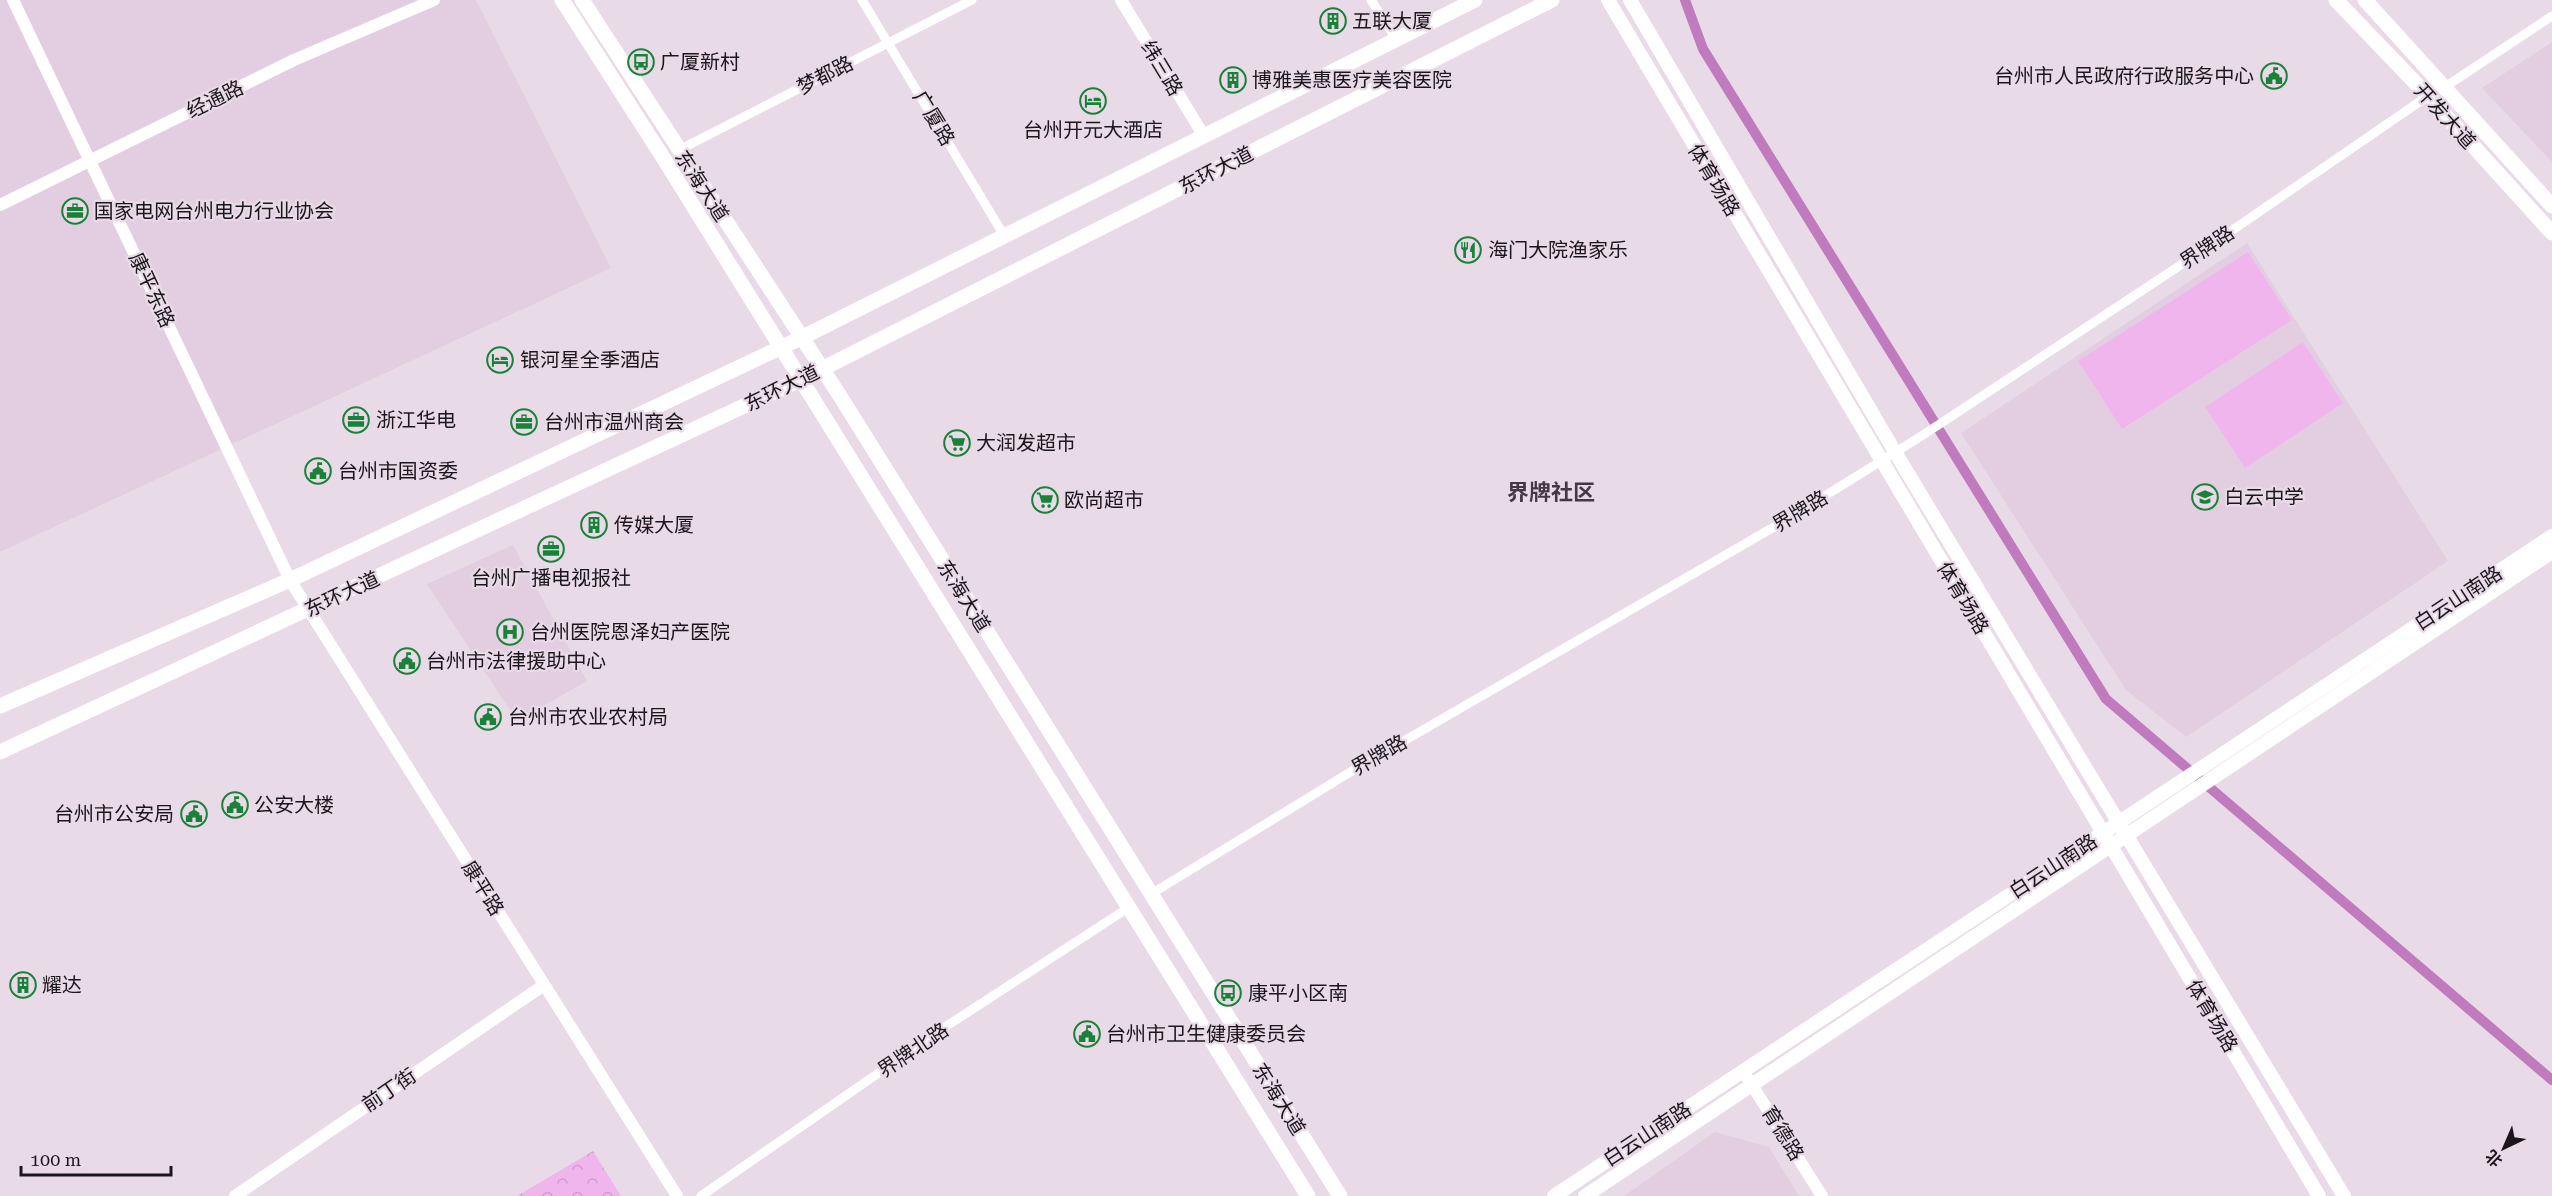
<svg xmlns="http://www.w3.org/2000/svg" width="2552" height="1196" viewBox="0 0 2552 1196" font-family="'Roboto Serif','Noto Sans SC',serif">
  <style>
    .built { fill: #e3cee1 }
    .green { fill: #f1b5ee }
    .forest { fill: url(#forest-crowns) }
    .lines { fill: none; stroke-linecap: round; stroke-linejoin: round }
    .canal { stroke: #bf7bbd; stroke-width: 10 }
    .minor { stroke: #fff; stroke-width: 9 }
    .tertiary { stroke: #fff; stroke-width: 12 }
    .secondary { stroke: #fff; stroke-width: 14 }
    .primary { stroke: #fff; stroke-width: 15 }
    .labels { text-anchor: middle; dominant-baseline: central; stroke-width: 4.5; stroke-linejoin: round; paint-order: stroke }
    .poi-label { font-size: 20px; fill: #1b161b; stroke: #e9dae8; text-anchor: start }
    .street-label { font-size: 20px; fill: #1b161b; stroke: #e9dae8 }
    .quarter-label { font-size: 22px; font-weight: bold; fill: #443843; stroke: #e9dae8 }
  </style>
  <defs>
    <pattern id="forest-crowns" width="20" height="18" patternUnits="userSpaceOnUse" patternTransform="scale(1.5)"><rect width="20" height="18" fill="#f1b5ee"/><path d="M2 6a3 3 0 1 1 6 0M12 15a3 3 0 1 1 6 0" fill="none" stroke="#ce9bcc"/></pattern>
  </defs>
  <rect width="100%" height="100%" fill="#e9dae8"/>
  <g class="built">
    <polygon points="0,0 476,0 611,268 0,552"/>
    <polygon points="2552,42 2552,162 2482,88"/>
    <polygon points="2247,243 2448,561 2186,737 2126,690 1961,433"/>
    <polygon points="513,545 587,681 517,721 427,584"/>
    <polygon points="1715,1132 1769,1147 1799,1196 1624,1196"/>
  </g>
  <g class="green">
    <polygon points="2248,252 2292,320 2122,429 2078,361"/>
    <polygon points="2303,342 2343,403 2245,468 2205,407"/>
  </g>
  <polygon class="forest" points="593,1151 621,1196 517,1196"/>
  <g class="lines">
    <polyline class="canal" points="1685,0 1703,49 2106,699 2552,1080"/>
    <g class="minor">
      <polyline points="862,0 1005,237"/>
      <polyline points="1371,0 1396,39"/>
      <polyline points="2445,87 2552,16"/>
      <polyline points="679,150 972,0"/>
      <polyline points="1151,894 1352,771 1786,520 1923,435 2202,251 2428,96"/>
      <polyline points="701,1196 942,1029 1128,908"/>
    </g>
    <g class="tertiary">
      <polyline points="13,0 290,580 677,1196"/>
      <polyline points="1121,0 1204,136"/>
      <polyline points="0,205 294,60 434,0"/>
      <polyline points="1743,1071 1822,1196"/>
      <polyline points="235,1196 544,985"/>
    </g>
    <g class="secondary">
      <polyline points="1608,0 2319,1196"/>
      <polyline points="1630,0 1895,452 2344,1196"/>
      <polyline points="1554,1196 2552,536"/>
      <polyline points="1585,1196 2552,552"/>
    </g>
    <g class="primary">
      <polyline points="562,0 664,159 1308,1196"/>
      <polyline points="582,0 840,396 1340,1196"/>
      <polyline points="2336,0 2428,96 2552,233"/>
      <polyline points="2365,0 2552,206"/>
      <polyline points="0,706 290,580 801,338 1475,0"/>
      <polyline points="0,752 802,379 1552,0"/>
    </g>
  </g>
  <defs>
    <g id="building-ring" transform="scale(1.35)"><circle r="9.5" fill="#e9dae8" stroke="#198238" stroke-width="1.5"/><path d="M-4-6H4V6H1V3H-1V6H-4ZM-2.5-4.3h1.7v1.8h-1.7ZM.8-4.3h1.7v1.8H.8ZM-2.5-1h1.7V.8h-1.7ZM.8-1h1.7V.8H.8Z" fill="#198238"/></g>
    <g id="bus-ring" transform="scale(1.35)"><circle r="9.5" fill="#e9dae8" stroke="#198238" stroke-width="1.5"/><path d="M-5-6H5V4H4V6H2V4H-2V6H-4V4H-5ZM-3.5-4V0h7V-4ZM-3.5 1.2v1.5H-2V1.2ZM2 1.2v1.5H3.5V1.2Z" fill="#198238"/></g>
    <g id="civic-ring" transform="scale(1.35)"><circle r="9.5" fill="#e9dae8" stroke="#198238" stroke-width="1.5"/><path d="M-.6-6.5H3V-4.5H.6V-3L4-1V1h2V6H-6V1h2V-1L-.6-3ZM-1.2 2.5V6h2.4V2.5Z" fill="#198238"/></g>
    <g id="hotel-ring" transform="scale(1.35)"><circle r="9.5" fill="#e9dae8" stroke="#198238" stroke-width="1.5"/><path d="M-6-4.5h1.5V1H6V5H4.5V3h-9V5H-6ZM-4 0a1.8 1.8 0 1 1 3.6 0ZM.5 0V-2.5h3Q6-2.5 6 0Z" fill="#198238"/></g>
    <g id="office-ring" transform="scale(1.35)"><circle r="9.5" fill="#e9dae8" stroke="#198238" stroke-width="1.5"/><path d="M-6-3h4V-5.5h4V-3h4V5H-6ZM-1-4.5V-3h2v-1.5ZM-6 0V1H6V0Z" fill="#198238"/></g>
    <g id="restaurant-ring" transform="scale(1.35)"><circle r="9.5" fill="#e9dae8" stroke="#198238" stroke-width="1.5"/><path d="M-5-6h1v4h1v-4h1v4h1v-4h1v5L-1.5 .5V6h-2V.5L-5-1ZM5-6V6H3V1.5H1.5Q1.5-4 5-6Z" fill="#198238"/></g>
    <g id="supermarket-ring" transform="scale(1.35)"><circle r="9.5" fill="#e9dae8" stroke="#198238" stroke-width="1.5"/><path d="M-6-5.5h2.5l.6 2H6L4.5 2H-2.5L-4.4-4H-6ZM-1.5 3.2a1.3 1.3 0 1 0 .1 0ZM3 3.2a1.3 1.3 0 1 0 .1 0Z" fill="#198238"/></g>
    <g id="school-ring" transform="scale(1.35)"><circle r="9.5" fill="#e9dae8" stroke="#198238" stroke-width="1.5"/><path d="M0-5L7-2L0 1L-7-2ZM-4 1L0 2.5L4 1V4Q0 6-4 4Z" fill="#198238"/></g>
    <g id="hospital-ring" transform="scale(1.35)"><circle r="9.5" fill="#e9dae8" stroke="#198238" stroke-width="1.5"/><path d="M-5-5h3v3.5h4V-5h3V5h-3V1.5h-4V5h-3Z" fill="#198238"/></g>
  </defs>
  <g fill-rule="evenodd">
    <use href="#building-ring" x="1333" y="21"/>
    <use href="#bus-ring" x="641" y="62"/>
    <use href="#civic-ring" x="2274" y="76"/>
    <use href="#building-ring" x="1233" y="80"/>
    <use href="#hotel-ring" x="1093" y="101"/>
    <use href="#office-ring" x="75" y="211"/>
    <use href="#restaurant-ring" x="1468" y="250"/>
    <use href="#hotel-ring" x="500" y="360"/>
    <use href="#office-ring" x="356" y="420"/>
    <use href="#office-ring" x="524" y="422"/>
    <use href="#supermarket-ring" x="957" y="443"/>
    <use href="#civic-ring" x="318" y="471"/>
    <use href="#school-ring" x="2205" y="497"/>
    <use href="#supermarket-ring" x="1045" y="500"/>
    <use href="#building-ring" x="594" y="525"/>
    <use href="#office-ring" x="551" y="549"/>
    <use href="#hospital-ring" x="510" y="632"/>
    <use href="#civic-ring" x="407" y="661"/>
    <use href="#civic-ring" x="488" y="717"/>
    <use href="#civic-ring" x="235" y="805"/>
    <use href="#civic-ring" x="194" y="814"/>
    <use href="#building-ring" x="23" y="985"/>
    <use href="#bus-ring" x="1228" y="993"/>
    <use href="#civic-ring" x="1087" y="1034"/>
  </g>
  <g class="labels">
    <g class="poi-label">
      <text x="1352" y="21">五联大厦</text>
      <text x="660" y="62">广厦新村</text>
      <text x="2254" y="76" text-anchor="end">台州市人民政府行政服务中心</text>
      <text x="1252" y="80">博雅美惠医疗美容医院</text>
      <text x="1093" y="130" text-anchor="middle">台州开元大酒店</text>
      <text x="94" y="211">国家电网台州电力行业协会</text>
      <text x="1488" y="250">海门大院渔家乐</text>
      <text x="520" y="360">银河星全季酒店</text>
      <text x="376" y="420">浙江华电</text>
      <text x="544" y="422">台州市温州商会</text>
      <text x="976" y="443">大润发超市</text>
      <text x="338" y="471">台州市国资委</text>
      <text x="2224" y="497">白云中学</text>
      <text x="1064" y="500">欧尚超市</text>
      <text x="614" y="525">传媒大厦</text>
      <text x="551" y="578" text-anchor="middle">台州广播电视报社</text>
      <text x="530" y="632">台州医院恩泽妇产医院</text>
      <text x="426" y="661">台州市法律援助中心</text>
      <text x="508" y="717">台州市农业农村局</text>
      <text x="254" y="805">公安大楼</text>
      <text x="174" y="814" text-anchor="end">台州市公安局</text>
      <text x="42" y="985">耀达</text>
      <text x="1248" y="993">康平小区南</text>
      <text x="1106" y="1034">台州市卫生健康委员会</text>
    </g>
    <g class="street-label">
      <text transform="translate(1162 68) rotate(59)">纬三路</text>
      <text transform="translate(825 75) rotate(-27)">梦都路</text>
      <text transform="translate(215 99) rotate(-26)">经通路</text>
      <text transform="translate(2445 116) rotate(48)">开发大道</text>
      <text transform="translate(934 118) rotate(59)">广厦路</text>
      <text transform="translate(1216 170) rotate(-27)">东环大道</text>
      <text transform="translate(1714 180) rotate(59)">体育场路</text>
      <text transform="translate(702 186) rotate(57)">东海大道</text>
      <text transform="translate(2207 247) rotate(-34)">界牌路</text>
      <text transform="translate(152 290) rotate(65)">康平东路</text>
      <text transform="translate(782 388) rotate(-26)">东环大道</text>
      <text transform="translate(1800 511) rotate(-31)">界牌路</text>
      <text transform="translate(342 594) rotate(-25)">东环大道</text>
      <text transform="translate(964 596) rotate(58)">东海大道</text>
      <text transform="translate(1963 598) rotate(59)">体育场路</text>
      <text transform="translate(2458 598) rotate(-33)">白云山南路</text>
      <text transform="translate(1379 755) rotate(-30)">界牌路</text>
      <text transform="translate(2053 866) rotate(-33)">白云山南路</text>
      <text transform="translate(483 888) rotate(58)">康平路</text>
      <text transform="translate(2212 1016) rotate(59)">体育场路</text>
      <text transform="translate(913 1050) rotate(-34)">界牌北路</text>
      <text transform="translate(389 1090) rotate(-34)">前丁街</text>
      <text transform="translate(1279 1099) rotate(58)">东海大道</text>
      <text transform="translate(1783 1133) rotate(58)">育德路</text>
      <text transform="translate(1647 1134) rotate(-33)">白云山南路</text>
    </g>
    <g class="quarter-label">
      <text x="1551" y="492">界牌社区</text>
    </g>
  </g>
  <g transform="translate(2504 1148) rotate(224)" stroke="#e9dae8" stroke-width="4.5" paint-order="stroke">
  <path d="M0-4.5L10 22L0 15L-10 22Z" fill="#1b161b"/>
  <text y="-9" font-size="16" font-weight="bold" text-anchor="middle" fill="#1b161b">北</text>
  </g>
  <path d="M21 1166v9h150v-9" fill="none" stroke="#1b161b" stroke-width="3"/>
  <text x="30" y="1166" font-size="18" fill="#1b161b" stroke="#e9dae8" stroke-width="4.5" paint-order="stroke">100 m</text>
</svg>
